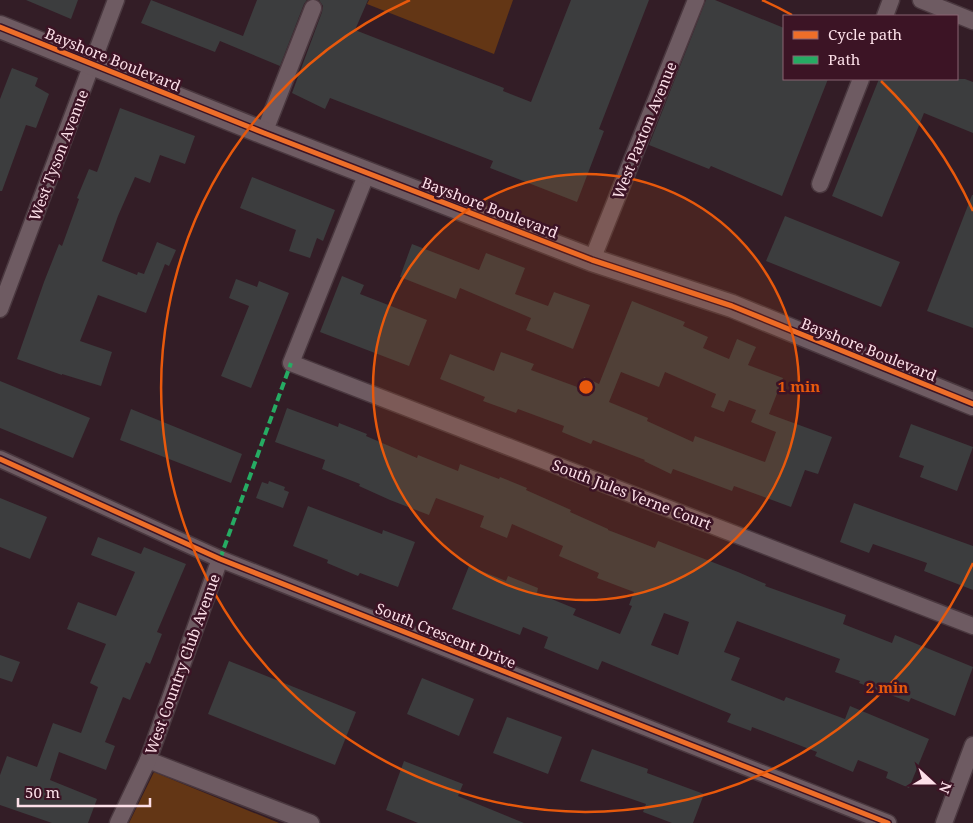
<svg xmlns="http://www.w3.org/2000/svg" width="973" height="823" viewBox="0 0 973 823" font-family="'Noto Serif',serif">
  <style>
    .green { fill: #633615 }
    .building { fill: #3c3d3e; fill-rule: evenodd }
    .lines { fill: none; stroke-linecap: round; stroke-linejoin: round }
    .street-casing { stroke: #4a383f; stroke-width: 19 }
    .secondary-casing { stroke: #4a383f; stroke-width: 25 }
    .street { stroke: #6e5b62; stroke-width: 16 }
    .secondary { stroke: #6e5b62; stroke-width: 22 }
    .quiet { stroke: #26ab63; stroke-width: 4; stroke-dasharray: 8 4; stroke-linecap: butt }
    .cycleway-casing { stroke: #3c1425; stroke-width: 8 }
    .cycleway { stroke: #ee6e29; stroke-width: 5 }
    .ring { fill: none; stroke: #e8590c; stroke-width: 2.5 }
    .labels { text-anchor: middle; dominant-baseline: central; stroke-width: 5; stroke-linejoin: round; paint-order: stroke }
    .street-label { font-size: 15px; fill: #fcdfe8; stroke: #3c1425 }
    .centre { fill: #e8590c; stroke: #3c1425; stroke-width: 2.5 }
    .ring-label { font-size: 15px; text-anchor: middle; font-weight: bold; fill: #e8590c; stroke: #3c1425; stroke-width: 5; stroke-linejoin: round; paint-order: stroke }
  </style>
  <rect width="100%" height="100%" fill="#331d26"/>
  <g class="green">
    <polygon points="369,0 513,0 494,54 367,4"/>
    <polygon points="154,772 166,777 279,823 129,823"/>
  </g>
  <g class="building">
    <polygon points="26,0 78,0 71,19"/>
    <polygon points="151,0 243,36 257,0 307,0 304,4 280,66 220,41 215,52 141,23"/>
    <polygon points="319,0 368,0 355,30 504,88 503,91 531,102 571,0 649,0 599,129 604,131 577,202 490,168 493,161 330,98 325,109 292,93 322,12 323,6"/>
    <polygon points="706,0 715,0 784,28 784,79 828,79 782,196 711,166 709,169 649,145"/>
    <polygon points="12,68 38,78 35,86 49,94 36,128 26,125 2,191 0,191 0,99"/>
    <polygon points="879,79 965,79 973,82 973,133 924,113 882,217 832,196"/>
    <polygon points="120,108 195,136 185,164 160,155 150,183 135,177 118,216 102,261 137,275 138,272 144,274 157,242 176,250 169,266 165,264 146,313 98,295 80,341 112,352 101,386 62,374 62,375 17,359 44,282 59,244 62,246 79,199 77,198 89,169 97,172"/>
    <polygon points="252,177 335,210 323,241 317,238 310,258 289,251 296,230 240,208"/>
    <polygon points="972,195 973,195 973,328 927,311"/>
    <polygon points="785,216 900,262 881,307 766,261"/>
    <polygon points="412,244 479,270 486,253 525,268 515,294 548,306 554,292 590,305 573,349 526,330 531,318 460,288 456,299 400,277"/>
    <polygon points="342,276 364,285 360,294 427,320 409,366 320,332"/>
    <polygon points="236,279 257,287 259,281 289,293 251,388 221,376 249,306 229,298"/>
    <path d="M632,301L685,322L683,326L708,337L703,348L729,359L737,339L756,347L748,365L783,378L769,414L832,437L818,474L805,470L791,507L734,486L732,491L673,469L671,474L644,461L645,460L593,440L591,444L562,432L564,426L518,409L516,413L483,401L485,397L440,379L450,354L494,371L501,352L534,364L531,370L580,388L584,377L599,384ZM621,372L659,387L665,372L716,394L711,407L724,412L729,400L756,410L751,422L776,432L765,462L695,436L693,442L647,421L648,418L609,402Z"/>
    <polygon points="0,381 90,418 73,458 0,428"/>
    <path d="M287,408L338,427L339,423L367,434L366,436L417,458L418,455L458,471L460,464L499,479L500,477L527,488L526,490L571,510L570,512L608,529V530L655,548L658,541L738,572L766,584L765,586L846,615L843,624L892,643L895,635L973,667L955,716L911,698L909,702L859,683L860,681L835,672L840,659L737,621L724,652L740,658L731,680L784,701L786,697L845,719L850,706L929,739L909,788L886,778L888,772L858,760L853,772L815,756L817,752L752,727L751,731L727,722L731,714L602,661L598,670L544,648L548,637L523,627L520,635L452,609L469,566L506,581L508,576L538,588L537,593L576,609L573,615L620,634L632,606L629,605L634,592L597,578L599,573L559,556L563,546L512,524L507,538L480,527L484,516L436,498L429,515L390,500L359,486L360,484L322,469L325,460L275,442ZM664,613L689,622L678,655L651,645Z"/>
    <polygon points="131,409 242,454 231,483 120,440"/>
    <polygon points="911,424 973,447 957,491 920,477 924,466 899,457"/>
    <polygon points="269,481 285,487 284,490 289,492 283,508 256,498 262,482 268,484"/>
    <polygon points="0,498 47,517 30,559 0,547"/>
    <polygon points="854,503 973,546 973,590 924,571 927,563 873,544 869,553 840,542"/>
    <polygon points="308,506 382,534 383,530 415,542 398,587 360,573 358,576 327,563 328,560 293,546"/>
    <polygon points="98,537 141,554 144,547 186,564 157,632 162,634 150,664 146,662 130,700 123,697 105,742 115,746 106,770 59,752 50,780 97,799 88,823 52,823 0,805 0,775 7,756 37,767 53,723 81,733 98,687 90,683 106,644 67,629 78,602 116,616 135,572 91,555"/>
    <polygon points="0,655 20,662 12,682 0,678"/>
    <polygon points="229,661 356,712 335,765 208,714"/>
    <polygon points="422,678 474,699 459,736 407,714"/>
    <polygon points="507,717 562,737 548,774 493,753"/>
    <polygon points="592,749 648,769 647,773 704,794 693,823 672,823 643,812 646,804 580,781"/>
    <polygon points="404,761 463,784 458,796 524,823 418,823 386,810"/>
  </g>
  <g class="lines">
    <g class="street-casing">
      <g id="street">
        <polyline points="921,0 973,21"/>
        <polyline points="885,16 891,0"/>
        <polyline points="264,133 313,8"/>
        <polyline points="367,173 291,363 973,626"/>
        <polyline points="820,184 861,79"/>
        <polyline points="592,260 696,0"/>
        <polyline points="0,309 116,0"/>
        <polyline points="0,459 220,559 888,823"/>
        <polyline points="148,760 311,823"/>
        <polyline points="118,823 148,760 220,559"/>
        <polyline points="944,823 973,745"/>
      </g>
    </g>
    <g class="secondary-casing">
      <polyline id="secondary" points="0,27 264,133 592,260 732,306 973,404"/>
    </g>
    <use href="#street" class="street"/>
    <use href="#secondary" class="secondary"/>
    <polyline class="quiet" points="220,559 291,363"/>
    <g class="cycleway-casing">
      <g id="cycleway">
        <polyline points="0,27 264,133 592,260 732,306 973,404"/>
        <polyline points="0,459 220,559 888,823"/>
      </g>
    </g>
    <use href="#cycleway" class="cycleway"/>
  </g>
  <circle cx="586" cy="387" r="213" fill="#e8590c" fill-opacity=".12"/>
  <g class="ring">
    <circle cx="586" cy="387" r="213"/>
    <path d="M973 563A425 425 0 1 1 410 0M762 0A425 425 0 0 1 792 15M881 81A425 425 0 0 1 973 211"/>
  </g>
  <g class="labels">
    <g class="street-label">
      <text transform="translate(113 59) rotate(22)">Bayshore Boulevard</text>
      <text transform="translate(644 130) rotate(-68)">West Paxton Avenue</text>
      <text transform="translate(58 155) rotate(-69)">West Tyson Avenue</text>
      <text transform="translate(490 207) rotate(21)">Bayshore Boulevard</text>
      <text transform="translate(869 349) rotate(22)">Bayshore Boulevard</text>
      <text transform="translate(632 494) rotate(21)">South Jules Verne Court</text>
      <text transform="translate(446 635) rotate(22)">South Crescent Drive</text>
      <text transform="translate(182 664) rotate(-70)">West Country Club Avenue</text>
    </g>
  </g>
  <circle cx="586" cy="387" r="8" class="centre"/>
  <g class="ring-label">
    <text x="799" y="392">1 min</text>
    <text x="887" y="693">2 min</text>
  </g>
  <rect x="783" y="15" width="175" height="65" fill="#3c1425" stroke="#896573"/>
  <rect x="793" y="31" width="25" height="8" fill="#ee6e29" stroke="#896573"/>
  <text x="828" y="40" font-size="15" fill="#fcdfe8">Cycle path</text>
  <rect x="793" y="56" width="25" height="8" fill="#26ab63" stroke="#896573"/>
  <text x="828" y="65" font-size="15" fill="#fcdfe8">Path</text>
  <g transform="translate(933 783) rotate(111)" stroke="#3c1425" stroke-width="4" paint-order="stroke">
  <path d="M0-4L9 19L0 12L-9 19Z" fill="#fcdfe8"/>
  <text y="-8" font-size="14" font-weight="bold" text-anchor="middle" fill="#fcdfe8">N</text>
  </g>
  <path d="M18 798v8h132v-8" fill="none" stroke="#fcdfe8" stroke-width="2.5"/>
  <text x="25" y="798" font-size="15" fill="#fcdfe8" stroke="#3c1425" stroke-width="4" paint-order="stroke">50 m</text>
</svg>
